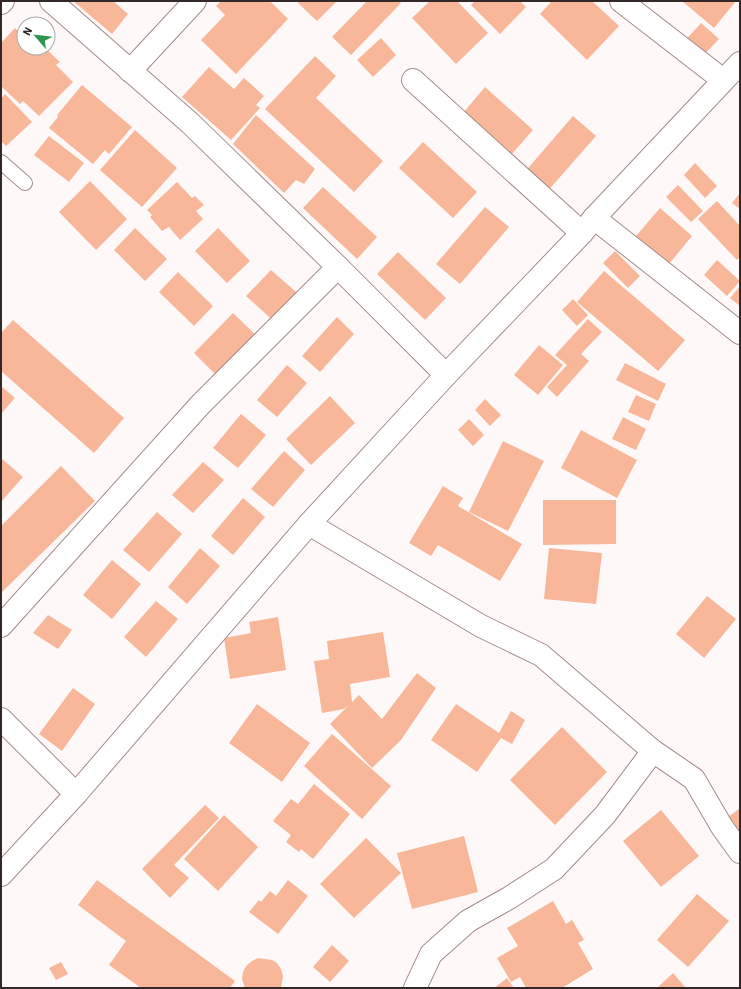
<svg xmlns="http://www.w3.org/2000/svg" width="741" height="989" viewBox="0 0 741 989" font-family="Signika,sans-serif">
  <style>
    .building { fill: #f9b79a }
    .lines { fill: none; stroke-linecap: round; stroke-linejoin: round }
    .lane-casing { stroke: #a48b8a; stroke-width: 16 }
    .street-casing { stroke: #a48b8a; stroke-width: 24 }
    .secondary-casing { stroke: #a48b8a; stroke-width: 24 }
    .lane { stroke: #fff; stroke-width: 14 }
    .street { stroke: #fff; stroke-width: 22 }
    .secondary { stroke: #fff; stroke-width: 22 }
  </style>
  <rect width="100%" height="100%" fill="#fef9f8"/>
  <g class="building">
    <polygon points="73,1 113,1 128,14 112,34"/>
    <polygon points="221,1 270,1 288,19 236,74 201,40 225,15 216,6"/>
    <polygon points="299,1 337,1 317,21 298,3"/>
    <polygon points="367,1 398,1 401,3 351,55 332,37"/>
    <polygon points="430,1 457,1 488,33 456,64 412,18"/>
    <polygon points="475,1 520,1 526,7 500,34 471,5"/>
    <polygon points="552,1 592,1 619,26 587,60 540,14"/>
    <polygon points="682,1 736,1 714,28"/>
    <polygon points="701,23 719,39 700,59 683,43"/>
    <polygon points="15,28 24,37 24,48 45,48 60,62 56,65 73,82 39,116 23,101 20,104 1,86 1,83 3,82 1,81 1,43"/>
    <polygon points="381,38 396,55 373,77 357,60"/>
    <polygon points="315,56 336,76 316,98 383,161 354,192 265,109"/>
    <polygon points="209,67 234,89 244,78 264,96 256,105 260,108 231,140 182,97"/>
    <polygon points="82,85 132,127 109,154 105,150 93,164 49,128 58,117 57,115"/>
    <polygon points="485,87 533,130 511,155 463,113"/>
    <polygon points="5,94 32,122 6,146 1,141 1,98"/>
    <polygon points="256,115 315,169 304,184 296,180 284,193 233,144"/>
    <polygon points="573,116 596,136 546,193 523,174"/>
    <polygon points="135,130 177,168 142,207 100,170"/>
    <polygon points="49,136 84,163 69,182 34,155"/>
    <polygon points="423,142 477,192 453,218 399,168"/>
    <polygon points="695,163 717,186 705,198 684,175"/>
    <polygon points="90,181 127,219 96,250 59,212"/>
    <polygon points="177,182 192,198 195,196 204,205 196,211 203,219 180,240 169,227 162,231 150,217 152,215 147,210"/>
    <polygon points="678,185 703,211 691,222 666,197"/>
    <polygon points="323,187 377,237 357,259 303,208"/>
    <polygon points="740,193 740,209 732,203"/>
    <polygon points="717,201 740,226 740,257 737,260 698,219"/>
    <polygon points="485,207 509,227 460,284 436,264"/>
    <polygon points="660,208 692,236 669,264 636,236"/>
    <polygon points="135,228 167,259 145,281 114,250"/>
    <polygon points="218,228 250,261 227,283 195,251"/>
    <polygon points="615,251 640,276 628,288 603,263"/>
    <polygon points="398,252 446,298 425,320 377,274"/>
    <polygon points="717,260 740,281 727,296 704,275"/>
    <polygon points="271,270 303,298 278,325 246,296"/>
    <polygon points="604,271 685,340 658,371 577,302"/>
    <polygon points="178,272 213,306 194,326 159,292"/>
    <polygon points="740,286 740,306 730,298"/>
    <polygon points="573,299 588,315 577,326 562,310"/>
    <polygon points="233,313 261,340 221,380 194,353"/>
    <polygon points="337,317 354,334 320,372 302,356"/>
    <polygon points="588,319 602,332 581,354 589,361 557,397 547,387 567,365 555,355"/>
    <polygon points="13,320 124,418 94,453 1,371 1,333"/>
    <polygon points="539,345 563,365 538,395 514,375"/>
    <polygon points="625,363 666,384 658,401 616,380"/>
    <polygon points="287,365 307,383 277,417 257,400"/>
    <polygon points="1,386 15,398 1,414"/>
    <polygon points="636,395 656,404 649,421 628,412"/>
    <polygon points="330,396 355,423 311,465 286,439"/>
    <polygon points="485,399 501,415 490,426 475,410"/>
    <polygon points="241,414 266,435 238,468 213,448"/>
    <polygon points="623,417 646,429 636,450 612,439"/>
    <polygon points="469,419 484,435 473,446 458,430"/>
    <polygon points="581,430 637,460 617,498 561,468"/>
    <polygon points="503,441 544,461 508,531 469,512"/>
    <polygon points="284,451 305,470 273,507 251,489"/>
    <polygon points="1,458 23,477 1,502"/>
    <polygon points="203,462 224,480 193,513 172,495"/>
    <polygon points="61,466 95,501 1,593 1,526"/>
    <polygon points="443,486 463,498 458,506 522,544 500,581 438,545 431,556 409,543"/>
    <polygon points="243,498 265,517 233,555 211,536"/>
    <polygon points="543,500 616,500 616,544 543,545"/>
    <polygon points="157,512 182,534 149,572 123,550"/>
    <polygon points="200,548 220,566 187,604 168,587"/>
    <polygon points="549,548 602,553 596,604 544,599"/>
    <polygon points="112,560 141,584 112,619 83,595"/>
    <polygon points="707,596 736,619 704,658 676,634"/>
    <polygon points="156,601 178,619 146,657 124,637"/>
    <polygon points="48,615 72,630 58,649 33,633"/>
    <polygon points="278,617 286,670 230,679 224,638 251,633 249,622"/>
    <polygon points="383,632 390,677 350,684 352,702 359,695 382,719 417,673 436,688 401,740 372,768 330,724 349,705 344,709 322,713 314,661 329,659 327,641"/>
    <polygon points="73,688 95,704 62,751 39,734"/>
    <polygon points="257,704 310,743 282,782 229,743"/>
    <polygon points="456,704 499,733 511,711 525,720 512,744 501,738 477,772 431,740"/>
    <polygon points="562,727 607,772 555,825 510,780"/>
    <polygon points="332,734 391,786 362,819 304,766"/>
    <polygon points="314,784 350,814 313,859 301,849 299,852 286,842 291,835 273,821 291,799 298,804"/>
    <polygon points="205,805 219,818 174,865 189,878 170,898 142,869"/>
    <polygon points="740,808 740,835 727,818"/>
    <polygon points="661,810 699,856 661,887 623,841"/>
    <polygon points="224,815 258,847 218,891 184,859"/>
    <polygon points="464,836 478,892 412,909 397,853"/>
    <polygon points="366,838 401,873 354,918 320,884"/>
    <polygon points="97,880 235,981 230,988 141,988 109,965 126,941 78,905"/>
    <polygon points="288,880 308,896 278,934 249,912 259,900 261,902 270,891 276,896"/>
    <polygon points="697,894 729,921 688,967 657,940"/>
    <polygon points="553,901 566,924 572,920 584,940 578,943 593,969 562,988 526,988 520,977 511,982 497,958 518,946 507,928"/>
    <polygon points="332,945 349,961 330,982 313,967"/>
    <polygon points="258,958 272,960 277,963 281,969 283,976 281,988 245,988 242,979 243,972 246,966 252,961"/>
    <polygon points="61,962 68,974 56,980 49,968"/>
    <polygon points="673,973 686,988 657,988"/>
    <polygon points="507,978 514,988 494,988"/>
  </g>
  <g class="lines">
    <g class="lane-casing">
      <polyline id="lane" points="1,162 25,183"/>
    </g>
    <g class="street-casing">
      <g id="street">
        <polyline points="51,1 190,123 338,267 446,375"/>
        <polyline points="621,1 723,80"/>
        <polyline points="1,3 3,1"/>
        <polyline points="130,71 195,1"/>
        <polyline points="413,80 582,233"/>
        <polyline points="594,218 740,333"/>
        <polyline points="309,524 481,626 541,655 653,751 694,779 722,827 740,852"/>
        <polyline points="1,626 200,405 338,267"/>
        <polyline points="1,719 76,794"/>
        <polyline points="415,988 431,954 468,921 509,898 554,869 605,815 653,751"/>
      </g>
    </g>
    <g class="secondary-casing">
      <polyline id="secondary" points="1,875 76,794 309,524 446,375 582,233 594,218 740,63"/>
    </g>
    <use href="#lane" class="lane"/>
    <use href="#street" class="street"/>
    <use href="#secondary" class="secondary"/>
  </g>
  <rect width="741" height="989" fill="none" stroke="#322828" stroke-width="4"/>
  <g transform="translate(36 36) rotate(298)"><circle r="19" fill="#ffffff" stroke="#ada9a9"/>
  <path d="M0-3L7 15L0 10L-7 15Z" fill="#2e954c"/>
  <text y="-6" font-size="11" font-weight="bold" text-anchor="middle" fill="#322828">N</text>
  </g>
</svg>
